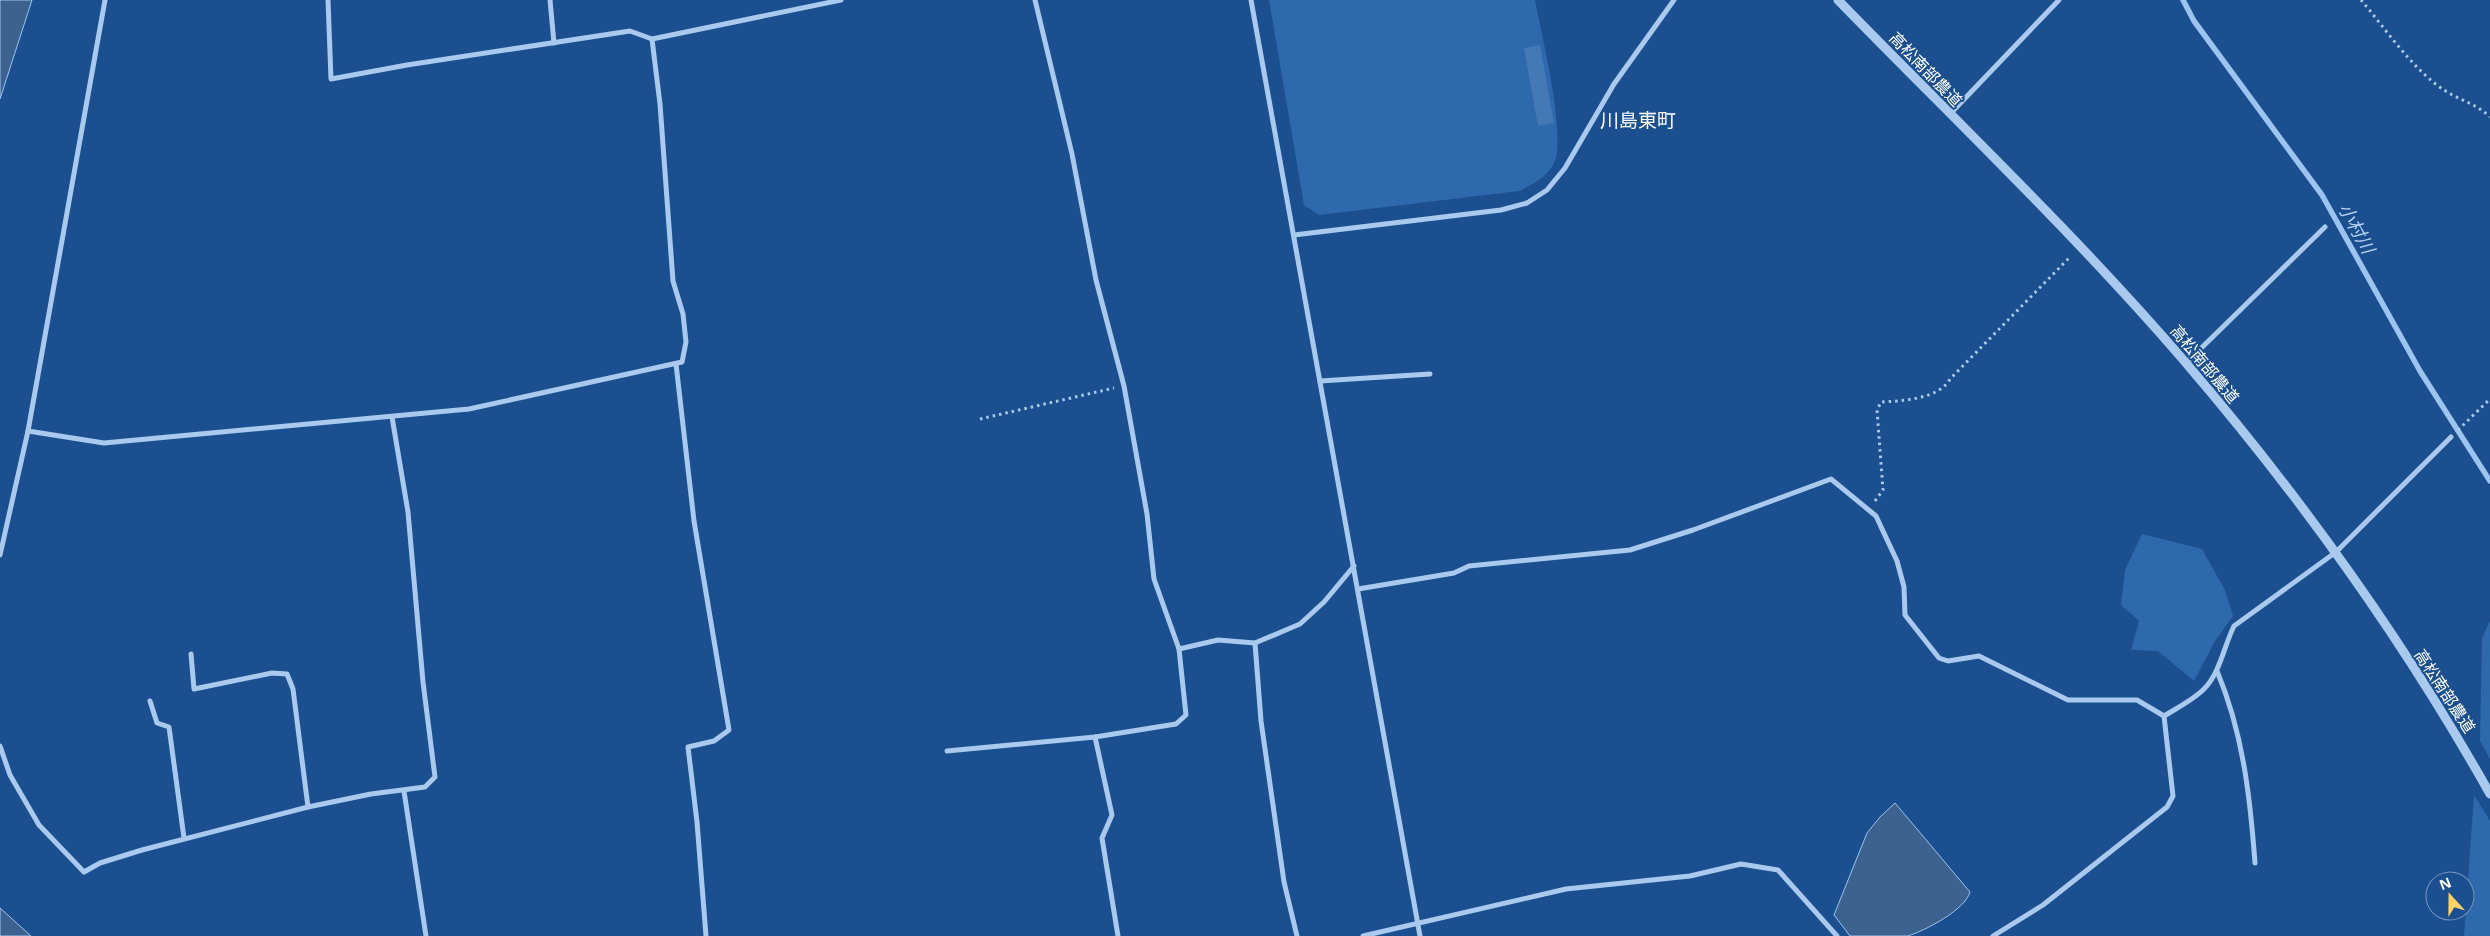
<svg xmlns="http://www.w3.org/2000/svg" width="2490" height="936" viewBox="0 0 2490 936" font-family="'Noto Sans','Noto Sans JP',sans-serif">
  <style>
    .green { fill: #2e69ad }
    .water { fill: #3c6290; stroke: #9cc4f0 }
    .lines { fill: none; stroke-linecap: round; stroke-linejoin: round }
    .stream { stroke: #9cc4f0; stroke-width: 5.5 }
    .building { fill: #4478b7 }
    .path { stroke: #a9c9ee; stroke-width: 3; stroke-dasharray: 2.5 4; stroke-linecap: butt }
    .minor { stroke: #a9c9ee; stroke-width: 5 }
    .tertiary { stroke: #a9c9ee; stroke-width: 9 }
    .labels { text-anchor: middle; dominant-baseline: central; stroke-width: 4; stroke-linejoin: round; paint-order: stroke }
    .street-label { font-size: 16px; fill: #fff; stroke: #1b4f8f }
    .water-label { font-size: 18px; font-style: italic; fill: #b5d3f5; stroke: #1b4f8f }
    .quarter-label { font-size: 19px; fill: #fff; stroke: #1b4f8f }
  </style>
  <rect width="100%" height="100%" fill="#1b4f8f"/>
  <g class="green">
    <path d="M1269,0H1535C1541,32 1567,138 1554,163C1546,178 1534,184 1519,191L1319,215L1304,205Z"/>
    <polygon points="2142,534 2202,549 2225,590 2233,616 2215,641 2194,681 2158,651 2131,650 2139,621 2121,605 2125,570"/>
    <polygon points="2490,621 2490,759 2480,741 2482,638"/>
    <polygon points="2474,795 2490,821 2490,936 2464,936"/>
  </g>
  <g class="water">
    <polygon points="0,0 32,0 0,99"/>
    <path d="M1895,803L1970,892C1965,910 1926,930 1908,936C1894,936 1866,936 1850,936L1834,915L1867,833L1880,817Z"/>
    <polygon points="0,908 31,936 0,936"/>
  </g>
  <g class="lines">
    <polyline class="stream" points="2183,0 2194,21 2322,195 2420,371 2490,481"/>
  </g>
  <polygon class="building" points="1540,45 1554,123 1538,126 1524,48"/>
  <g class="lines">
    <g class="path">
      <path d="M2361,0C2385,28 2413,70 2444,90C2459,100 2477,104 2490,117"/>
      <polyline points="980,419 1114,388"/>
      <polyline points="2458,430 2490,399"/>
      <path d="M1875,501L1883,490L1877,410L1881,402C1902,401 1939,399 1950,379L2071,256"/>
    </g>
    <g class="minor">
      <polyline points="328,0 331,79 407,65 630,31 652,39"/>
      <polyline points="550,0 554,43"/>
      <polyline points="1251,0 1420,936"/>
      <polyline points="1950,114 2059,0"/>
      <polyline points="1294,235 1501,210 1527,203 1547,190 1565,168 1614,84 1674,0"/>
      <polyline points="2186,363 2325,227"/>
      <polyline points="676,364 694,521 729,730 714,741 688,747 697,822 706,936"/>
      <polyline points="1320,381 1430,374"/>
      <polyline points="28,431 104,443 469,409 682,362 686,342 683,314 673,281 660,104 652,39 841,0"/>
      <polyline points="0,555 28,431 105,0"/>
      <polyline points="1358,589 1454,573 1469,566 1630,550 1693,530 1831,479 1876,516 1897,561 1904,587 1905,615 1939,658 1948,661 1979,656 2068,700 2137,700 2164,716"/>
      <polyline points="1255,643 1261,721 1284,882 1297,936"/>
      <polyline points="1179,649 1218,640 1255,643 1300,624 1324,602 1354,566"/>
      <polyline points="191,654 194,689 272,673 287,674 293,689 308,807"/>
      <path d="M2217,671C2243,733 2250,796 2255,863"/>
      <polyline points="150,701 157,723 169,727 184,838"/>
      <polyline points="1095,737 1112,815 1102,838 1118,936"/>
      <polyline points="0,746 10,775 39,825 84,872 100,863 142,850 308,807 371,794 425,787 435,777 423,682 408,512 392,417"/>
      <polyline points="947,751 1095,737 1176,724 1186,715 1179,649 1154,579 1147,514 1124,386 1096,280 1072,154 1035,0"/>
      <polyline points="404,791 426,936"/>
      <polyline points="1363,936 1566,889 1690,876 1741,864 1778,870 1837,936"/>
      <path d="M1993,936L2043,905L2167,807L2173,796L2164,716C2177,708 2193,700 2204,689C2220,673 2224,646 2234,626L2336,552L2451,437"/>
    </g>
    <path class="tertiary" d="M1838,0C1955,120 2077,236 2186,363C2300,496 2404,641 2490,794"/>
  </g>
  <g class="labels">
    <g class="street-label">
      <text transform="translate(1926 69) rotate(46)">高松南部農道</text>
      <text transform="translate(2205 364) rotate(50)">高松南部農道</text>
      <text transform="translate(2445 691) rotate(57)">高松南部農道</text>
    </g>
    <g class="water-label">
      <text transform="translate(2357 228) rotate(61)">小村川</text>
    </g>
    <g class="quarter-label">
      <text x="1638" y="120">川島東町</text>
    </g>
  </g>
  <g transform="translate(2450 896) rotate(339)"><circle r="24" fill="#1b4f8f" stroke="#7695bc"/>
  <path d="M0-4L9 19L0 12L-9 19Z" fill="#ffd166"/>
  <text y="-8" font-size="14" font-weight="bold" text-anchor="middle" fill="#ffffff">N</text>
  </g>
</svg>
